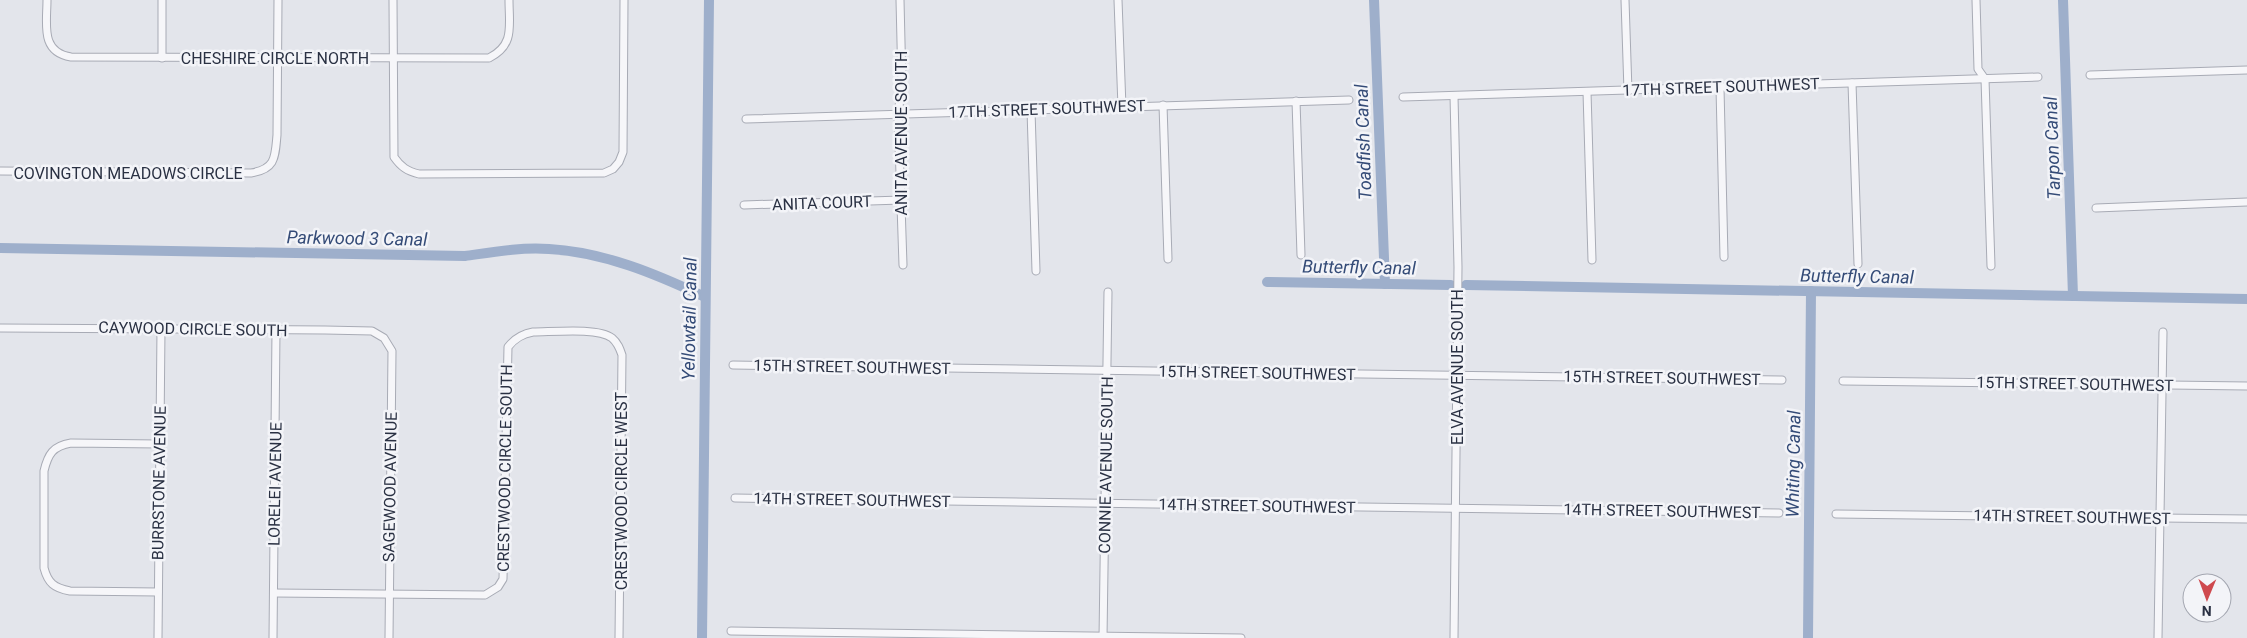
<svg xmlns="http://www.w3.org/2000/svg" width="2247" height="638" viewBox="0 0 2247 638" font-family="Roboto,sans-serif">
  <style>
    .lines { fill: none; stroke-linecap: round; stroke-linejoin: round }
    .canal { stroke: #9eafcb; stroke-width: 10 }
    .street-casing { stroke: #a8abb5; stroke-width: 9 }
    .street { stroke: #f6f6f9; stroke-width: 7 }
    .labels { text-anchor: middle; dominant-baseline: central; stroke-width: 5; stroke-linejoin: round; paint-order: stroke }
    .street-label { font-size: 16px; fill: #2a3143; stroke: #f3f4f8 }
    .water-label { font-size: 18px; font-style: italic; fill: #344b77; stroke: #f3f4f8 }
  </style>
  <rect width="100%" height="100%" fill="#e3e5eb"/>
  <g class="lines">
    <g class="canal">
      <polyline points="1374,0 1385,284"/>
      <polyline points="2063,0 2073,296"/>
      <path d="M0,248L465,256C493,252 520,247 549,249C604,252 656,274 705,297"/>
      <polyline points="1267,282 1451,285"/>
      <polyline points="1466,285 2247,299"/>
      <polyline points="702,638 709,0"/>
      <polyline points="1808,638 1811,291"/>
    </g>
    <g class="street-casing">
      <g id="street">
        <path d="M47,0C47,24 40,52 71,57L489,58C515,45 509,26 509,0"/>
        <path d="M393,0L394,157C401,167 407,171 419,174L604,173L613,169L619,162L623,152L624,0"/>
        <polyline points="900,0 902,84 898,114 903,265"/>
        <polyline points="1118,0 1122,107"/>
        <polyline points="1625,0 1628,91"/>
        <polyline points="1976,0 1978,69 1985,79 1991,266"/>
        <polyline points="162,58 162,0"/>
        <polyline points="2090,75 2247,70"/>
        <polyline points="1852,83 1858,264"/>
        <polyline points="1720,88 1724,257"/>
        <polyline points="1587,92 1592,260"/>
        <polyline points="1403,97 2038,77"/>
        <polyline points="1296,101 1301,255"/>
        <polyline points="1163,105 1168,259"/>
        <polyline points="1031,110 1036,271"/>
        <polyline points="746,119 1349,100"/>
        <path d="M0,171L251,173C276,169 275,157 277,135L278,0"/>
        <polyline points="744,205 901,200"/>
        <polyline points="2096,208 2247,202"/>
        <polyline points="0,328 325,330 372,331 384,338 392,351 389,638"/>
        <polyline points="733,365 1782,380"/>
        <polyline points="1843,381 2247,386"/>
        <polyline points="735,498 1779,513"/>
        <polyline points="1836,514 2247,519"/>
        <path d="M158,592L70,591C54,588 48,583 44,568V471C48,454 53,446 71,443L159,444"/>
        <path d="M274,593L485,595L498,587L503,579L508,347C515,338 522,334 533,332C552,332 598,327 612,338C618,343 620,349 622,355L619,638"/>
        <polyline points="731,631 1241,638"/>
        <polyline points="158,638 161,329"/>
        <polyline points="273,638 276,330"/>
        <polyline points="1103,638 1108,292"/>
        <polyline points="1454,638 1458,267 1454,96"/>
        <polyline points="2158,638 2163,332"/>
      </g>
    </g>
    <use href="#street" class="street"/>
  </g>
  <g class="labels">
    <g class="street-label">
      <text x="275" y="58">CHESHIRE CIRCLE NORTH</text>
      <text transform="translate(1721 87) rotate(-2)">17TH STREET SOUTHWEST</text>
      <text transform="translate(1047 109) rotate(-2)">17TH STREET SOUTHWEST</text>
      <text transform="translate(901 133) rotate(-90)">ANITA AVENUE SOUTH</text>
      <text x="128" y="173">COVINGTON MEADOWS CIRCLE</text>
      <text transform="translate(822 203) rotate(-2)">ANITA COURT</text>
      <text transform="translate(193 329) rotate(1)">CAYWOOD CIRCLE SOUTH</text>
      <text transform="translate(852 367) rotate(1)">15TH STREET SOUTHWEST</text>
      <text transform="translate(1457 367) rotate(-90)">ELVA AVENUE SOUTH</text>
      <text transform="translate(1257 373) rotate(1)">15TH STREET SOUTHWEST</text>
      <text transform="translate(1662 378) rotate(1)">15TH STREET SOUTHWEST</text>
      <text transform="translate(2075 384) rotate(1)">15TH STREET SOUTHWEST</text>
      <text transform="translate(1106 465) rotate(-89)">CONNIE AVENUE SOUTH</text>
      <text transform="translate(505 468) rotate(-89)">CRESTWOOD CIRCLE SOUTH</text>
      <text transform="translate(159 483) rotate(-89)">BURRSTONE AVENUE</text>
      <text transform="translate(275 484) rotate(-89)">LORELEI AVENUE</text>
      <text transform="translate(390 487) rotate(-89)">SAGEWOOD AVENUE</text>
      <text transform="translate(621 491) rotate(-90)">CRESTWOOD CIRCLE WEST</text>
      <text transform="translate(852 500) rotate(1)">14TH STREET SOUTHWEST</text>
      <text transform="translate(1257 506) rotate(1)">14TH STREET SOUTHWEST</text>
      <text transform="translate(1662 511) rotate(1)">14TH STREET SOUTHWEST</text>
      <text transform="translate(2072 517) rotate(1)">14TH STREET SOUTHWEST</text>
    </g>
    <g class="water-label">
      <text transform="translate(1363 142) rotate(-92)">Toadfish Canal</text>
      <text transform="translate(2052 148) rotate(-92)">Tarpon Canal</text>
      <text transform="translate(357 238) rotate(1)">Parkwood 3 Canal</text>
      <text transform="translate(1359 267) rotate(1)">Butterfly Canal</text>
      <text transform="translate(1857 276) rotate(1)">Butterfly Canal</text>
      <text transform="translate(689 319) rotate(-89)">Yellowtail Canal</text>
      <text transform="translate(1793 464) rotate(-89)">Whiting Canal</text>
    </g>
  </g>
  <g transform="translate(2207 598) rotate(181)"><circle r="24" fill="#f3f4f8" stroke="#a3a6b0"/>
  <path d="M0-4L9 19L0 12L-9 19Z" fill="#cf494e"/>
  <text y="-8" font-size="14" font-weight="bold" text-anchor="middle" fill="#2a3143">N</text>
  </g>
</svg>
